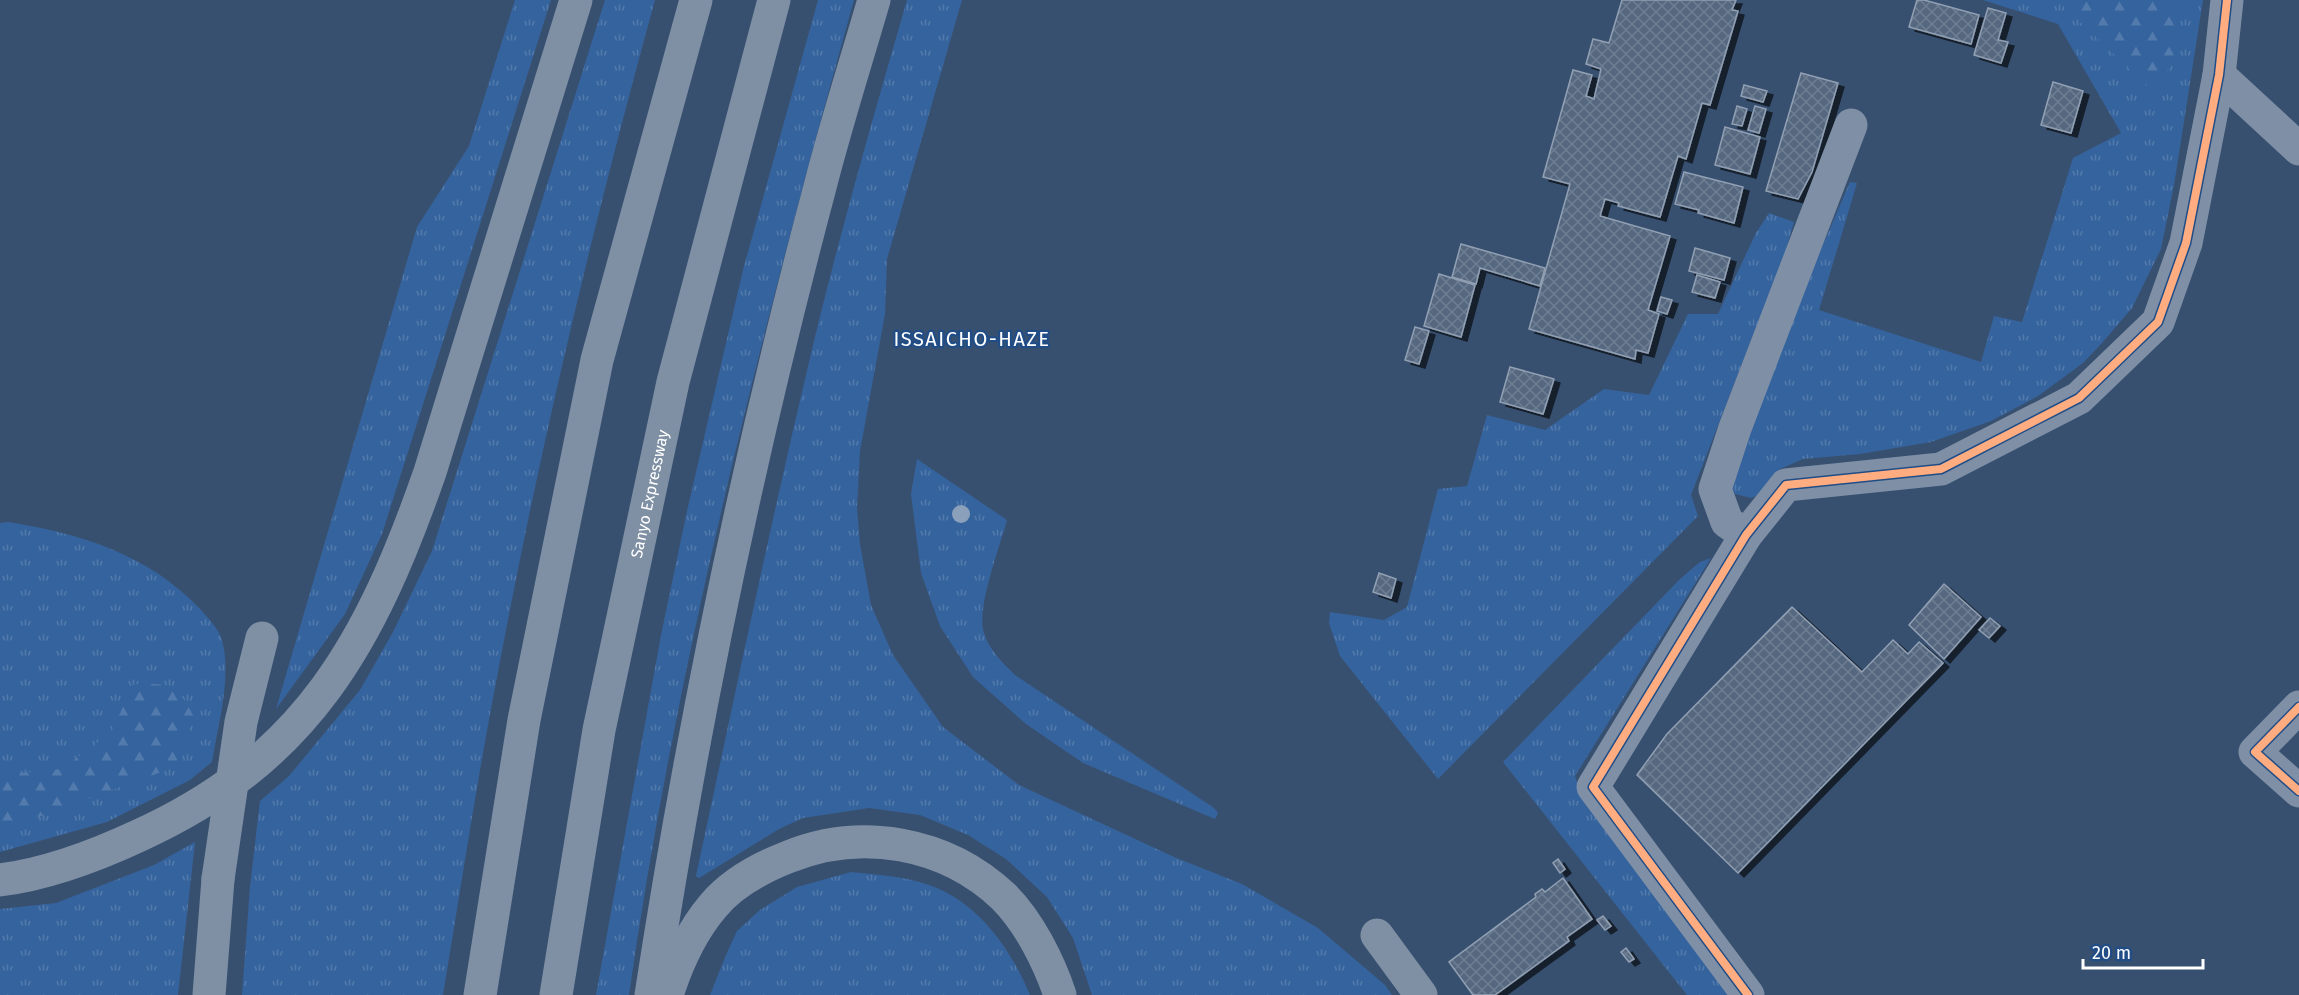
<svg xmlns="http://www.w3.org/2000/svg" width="2299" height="995" viewBox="0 0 2299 995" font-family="'Fira Sans',sans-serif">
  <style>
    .grass { fill: url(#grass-tufts) }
    .forest { fill: url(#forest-firs) }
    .building { fill: url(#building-cross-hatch); stroke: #92a0b3; stroke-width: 1.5; filter: url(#shadow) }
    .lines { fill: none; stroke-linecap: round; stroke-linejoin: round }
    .minor { stroke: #7f90a6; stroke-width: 33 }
    .highway { stroke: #7f90a4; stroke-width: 33 }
    .highway-bridge { stroke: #7f90a4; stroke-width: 33 }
    .cycleway-casing { stroke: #214d87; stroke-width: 11 }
    .cycleway { stroke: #ffac80; stroke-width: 8 }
    .tree { fill: #8ba0ba }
    .labels { text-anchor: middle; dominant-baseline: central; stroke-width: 4.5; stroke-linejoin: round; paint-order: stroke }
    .street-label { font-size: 16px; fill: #fff; stroke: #214d87 }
    .quarter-label { font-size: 20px; letter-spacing: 1.5px; fill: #fff; stroke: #214d87 }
  </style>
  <defs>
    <pattern id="grass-tufts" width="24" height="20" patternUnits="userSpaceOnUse" patternTransform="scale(1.5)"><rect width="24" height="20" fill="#35639d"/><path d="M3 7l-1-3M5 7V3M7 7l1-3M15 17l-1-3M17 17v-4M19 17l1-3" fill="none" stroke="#537aac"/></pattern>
    <pattern id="forest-firs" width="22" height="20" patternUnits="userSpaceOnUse" patternTransform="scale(1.5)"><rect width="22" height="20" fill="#35639d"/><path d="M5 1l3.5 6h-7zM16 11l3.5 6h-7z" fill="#537aac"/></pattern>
    <pattern id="building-cross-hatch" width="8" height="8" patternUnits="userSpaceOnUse" patternTransform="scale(1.5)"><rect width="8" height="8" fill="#546780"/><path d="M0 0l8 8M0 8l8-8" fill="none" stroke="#6e7e93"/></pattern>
    <filter id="shadow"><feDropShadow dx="6" dy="4" stdDeviation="0" flood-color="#0009"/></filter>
  </defs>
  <rect width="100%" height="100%" fill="#385070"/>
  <g class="grass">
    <polygon points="515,0 551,0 382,534 345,614 276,709 417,227 469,146"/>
    <path d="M605,0H655C594,222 540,446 498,672C477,779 461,887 443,995H242L250,886L260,801L289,776L360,690L393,632L432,551Z"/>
    <path d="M818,0H854C763,327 677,658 629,995H596L661,635L687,511L743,270Z"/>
    <path d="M907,0H962L887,259L885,314L860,451L857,508L860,544L871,605L893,655L943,727L1019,785L1174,857L1242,884L1318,928L1385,985L1392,995H1092L1073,938L1047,897L1006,859L968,835L920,815L869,808L803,818L779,829L699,878L696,876C734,699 771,521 813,345C841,229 874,114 907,0Z"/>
    <polygon points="1983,0 2203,0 2174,185 2161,249 2132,308 2102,343 2083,363 2038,396 1991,421 1931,442 1860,454 1803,459 1780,469 1756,496 1751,498 1735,494 1731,486 1768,372 1850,182 1857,183 1819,310 1981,362 1994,316 2022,322 2073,158 2121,133 2058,24"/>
    <polygon points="1769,213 1794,222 1785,253 1691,495 1698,516 1438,779 1340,656 1329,623 1330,612 1384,620 1407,607 1438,489 1467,486 1487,415 1545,430 1604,389 1649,395 1688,314 1718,314 1756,233"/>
    <path d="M917,459L1007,520C1000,546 978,604 983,629C987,648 1002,662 1015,675L1214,808L1218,813L1215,819L1083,763L1026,724L973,677L940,626L921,573L911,494Z"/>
    <path d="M8,522C80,533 150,555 201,610C208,618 219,629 222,640C232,677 218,725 212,762L190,780L107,822L0,852V523Z"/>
    <polygon points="1711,558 1575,776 1584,800 1730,995 1687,995 1503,762 1680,579 1700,562"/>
    <polygon points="195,842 178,995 0,995 0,909 56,903 154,865"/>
    <path d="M851,872C877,875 904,876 929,885C978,902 1011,949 1030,995H710L726,955L737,931L760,910L797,887Z"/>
  </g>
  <g class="forest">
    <polygon points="2057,0 2180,0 2173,61 2154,92"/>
    <path d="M134,684C173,684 175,681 194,717L175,767L0,831V775L62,769L111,732Z"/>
  </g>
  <g class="building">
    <polygon points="1622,0 1736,0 1732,10 1738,11 1710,105 1702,103 1686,159 1678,156 1660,217 1618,206 1619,203 1605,199 1600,216 1670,236 1648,310 1659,314 1648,353 1636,350 1635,359 1529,329 1570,184 1543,177 1573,70 1592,75 1586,96 1594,99 1601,69 1586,64 1593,39 1609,43"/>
    <polygon points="1917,0 1924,0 1979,15 1971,44 1909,27"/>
    <polygon points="1988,8 2006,13 1998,40 2008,42 2001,63 1974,55"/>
    <polygon points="1801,73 1838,83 1812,172 1798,199 1766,191"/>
    <polygon points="2053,82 2083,91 2071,133 2041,125"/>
    <polygon points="1744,85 1767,91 1763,102 1741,96"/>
    <polygon points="1737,106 1747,109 1742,126 1732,124"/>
    <polygon points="1755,106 1766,109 1759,133 1748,130"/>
    <polygon points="1725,127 1760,137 1750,174 1715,165"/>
    <polygon points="1684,172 1743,187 1734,223 1698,213 1699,210 1675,204"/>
    <polygon points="1461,244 1545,268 1540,286 1480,268 1476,284 1452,277"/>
    <polygon points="1695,248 1730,258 1724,280 1689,271"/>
    <polygon points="1439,274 1475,285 1461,337 1424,326"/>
    <polygon points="1697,275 1720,282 1715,298 1692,292"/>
    <polygon points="1661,297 1672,300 1667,314 1657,311"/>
    <polygon points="1415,327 1429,331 1419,364 1405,360"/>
    <polygon points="1510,367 1554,379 1543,414 1500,402"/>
    <polygon points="1379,573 1396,579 1391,598 1373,592"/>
    <polygon points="1944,584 1981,617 1944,659 1909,625"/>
    <polygon points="1792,607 1862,672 1893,640 1908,654 1919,642 1943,663 1738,873 1637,775 1667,734"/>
    <polygon points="1990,618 2000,626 1989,638 1979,630"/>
    <polygon points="1558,859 1565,869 1560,873 1553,863"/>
    <polygon points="1563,878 1592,919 1567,937 1569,941 1495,995 1473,995 1449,962 1536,897 1535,894 1542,889 1545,892"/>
    <polygon points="1603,916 1611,926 1605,930 1597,920"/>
    <polygon points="1626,948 1634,959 1629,962 1621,952"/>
  </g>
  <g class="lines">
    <g class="minor">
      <polyline points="2219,75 2299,149"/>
      <polyline points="1746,535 1727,522 1715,489 1735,428 1851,125"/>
      <polyline points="2299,707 2255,752 2299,791"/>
      <polyline points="1748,995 1593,787 1746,535 1786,485 1941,469 2079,398 2158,322 2186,243 2219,75 2227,0"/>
    </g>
    <g class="highway">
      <path d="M0,880C48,874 95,856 138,836C308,759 371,641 430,472L576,0"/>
      <polyline points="1377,935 1421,995"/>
      <polyline points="209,995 218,879"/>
      <polyline points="480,995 524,720 597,360 696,0"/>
      <path id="s1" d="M556,995L599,730L673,382L774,0"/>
      <path d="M651,995C693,723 749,453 820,187C836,124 856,62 874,0"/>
      <path d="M667,995C677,963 691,932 713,906C732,883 760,868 788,857C861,827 946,842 1004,897C1029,922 1049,962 1060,995"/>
    </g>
    <polyline class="highway-bridge" points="218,879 241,722 262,638"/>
    <g class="cycleway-casing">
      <g id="cycleway">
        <polyline points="2299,707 2255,752 2299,791"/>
        <polyline points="1748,995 1593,787 1746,535 1786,485 1941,469 2079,398 2158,322 2186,243 2219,75 2227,0"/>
      </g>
    </g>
    <use href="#cycleway" class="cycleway"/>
  </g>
  <circle class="tree" cx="961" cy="514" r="9"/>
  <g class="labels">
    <g class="street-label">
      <text stroke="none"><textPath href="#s1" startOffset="510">Sanyo Expressway</textPath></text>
    </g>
    <g class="quarter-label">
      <text x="972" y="339">ISSAICHO-HAZE</text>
    </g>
  </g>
  <path d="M2083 959v9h120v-9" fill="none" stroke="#ffffff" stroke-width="3"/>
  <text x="2092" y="959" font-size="18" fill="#ffffff" stroke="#214d87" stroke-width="4.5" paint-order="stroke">20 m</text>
</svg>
